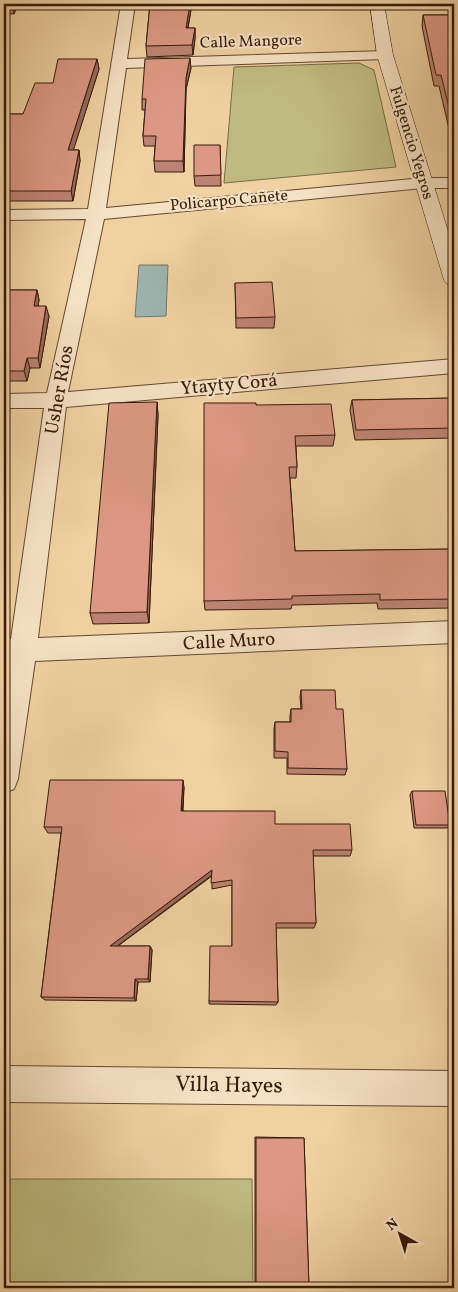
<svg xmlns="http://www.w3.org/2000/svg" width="458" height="1292" viewBox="0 0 458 1292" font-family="Vollkorn,serif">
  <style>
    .green { fill: #bfba81; stroke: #7a6a46 }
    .water { fill: #9db5af; stroke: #73776d }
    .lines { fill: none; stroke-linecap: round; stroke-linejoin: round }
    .street-casing { stroke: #644830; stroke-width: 2 }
    .secondary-casing { stroke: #351b0a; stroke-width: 1 }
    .street { fill: #f5e1c3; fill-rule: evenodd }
    .secondary { fill: #f5e1c3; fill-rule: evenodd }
    .wall { fill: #bd8372; stroke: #351b0a }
    .shaded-wall { fill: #9a6a5c; stroke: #351b0a }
    .building { fill: #dc9884; stroke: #351b0a }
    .labels { text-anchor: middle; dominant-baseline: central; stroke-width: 4.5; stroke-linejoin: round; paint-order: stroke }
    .far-street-label { font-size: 16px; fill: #351b0a; stroke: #f5e1c3 }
    .street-label { font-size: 19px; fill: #351b0a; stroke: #f5e1c3 }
    .near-street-label { font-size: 22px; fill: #351b0a; stroke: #f5e1c3 }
  </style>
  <rect width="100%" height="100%" fill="#f0d1a2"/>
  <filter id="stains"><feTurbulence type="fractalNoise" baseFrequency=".004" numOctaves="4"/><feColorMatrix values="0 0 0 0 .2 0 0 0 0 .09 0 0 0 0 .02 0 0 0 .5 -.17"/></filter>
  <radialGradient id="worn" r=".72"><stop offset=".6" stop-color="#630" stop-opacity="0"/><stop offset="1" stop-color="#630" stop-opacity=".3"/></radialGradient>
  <g class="green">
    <polygon points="359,63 374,70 396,167 224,183 234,67"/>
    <polygon points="7,1179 252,1179 253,1288 4,1288 4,1208"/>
  </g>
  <polygon class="water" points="139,265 168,265 166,316 135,317"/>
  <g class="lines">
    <g class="street-casing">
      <g id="street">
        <polygon points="121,4 135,4 127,59 385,51 390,52 392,55 390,58 385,59 126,68 106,208 423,178 454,178 454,188 423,188 104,219 68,392 454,359 454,373 66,407 38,638 454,621 454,643 35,661 18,779 14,789 4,793 4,689 8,662 4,662 4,640 11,639 44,408 4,408 4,394 47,393 86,219 4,220 4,210 88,209"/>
        <polygon points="4,1066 454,1071 454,1106 4,1102"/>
      </g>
    </g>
    <g class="secondary-casing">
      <polygon id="secondary" points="370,4 384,4 393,55 454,250 454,286 447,284 444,280 377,55"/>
    </g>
    <use href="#street" class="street"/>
    <use href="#secondary" class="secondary"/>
  </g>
  <g class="wall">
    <polygon points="4,4 18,4 14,14 9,14 4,29"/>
    <polygon points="150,4 192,4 188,28 195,28 195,38 193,55 147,57 146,46"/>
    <polygon points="423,15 454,15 454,146 453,146 439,86 434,86 422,26"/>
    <polygon points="97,59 99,69 73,150 79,150 80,161 73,201 4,201 4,114 23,114 53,83"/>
    <polygon points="191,68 186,89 184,172 155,172 154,161 155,146 144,146 143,136 145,110 142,110 142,99"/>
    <polygon points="220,145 221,186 195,186 194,176"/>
    <polygon points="235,283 275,317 274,328 236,328"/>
    <polygon points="4,290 37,290 39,300 38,306 49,316 40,368 30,368 27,381 4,381"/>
    <polygon points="454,398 454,438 355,440 350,410 352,400"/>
    <polygon points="157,402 158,415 149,623 93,624 90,613"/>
    <polygon points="256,405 335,435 333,446 296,446 297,467 296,478 290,478 295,551 454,549 454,608 378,609 377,603 292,605 291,609 205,610 204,601"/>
    <polygon points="301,690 336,709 347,769 345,775 287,774 287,758 274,758 274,729 275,722 290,722 290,716 291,709 301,709 300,697"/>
    <polygon points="184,787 183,811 275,824 352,850 350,856 313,856 316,923 314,928 276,928 278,1002 276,1005 209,1004 209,1001 232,946 232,885 212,889 212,876 118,946 150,946 152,950 150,982 138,982 136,1001 45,1000 41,997 61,833 48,833 44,827"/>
    <polygon points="412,791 450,825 447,828 414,828 410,795"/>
    <polygon points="255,1137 304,1138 309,1288 255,1288"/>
  </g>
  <g class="shaded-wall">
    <polygon points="7,4 9,14 4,29 4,13"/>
    <polygon points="12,4 18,4 14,14"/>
    <polygon points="190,4 192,4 186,38 186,28"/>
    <polygon points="195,28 195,38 193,55 192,45"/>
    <polygon points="190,58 191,68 186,89 184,172 183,161 186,78"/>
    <polygon points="97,59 99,69 70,161 68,150"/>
    <polygon points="79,150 80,161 73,201 71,191"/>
    <polygon points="37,290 39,300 36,316 34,306"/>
    <polygon points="46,306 49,316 40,368 38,358"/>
    <polygon points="27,358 30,368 27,381 24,371"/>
    <polygon points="157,402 158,415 149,623 147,612"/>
    <polygon points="183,780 184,787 182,817 181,811"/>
    <polygon points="212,870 212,875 112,950 110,946"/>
    <polygon points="150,946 152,950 150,982 148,979"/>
    <polygon points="135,979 138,982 136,1001 134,998"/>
  </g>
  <g class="building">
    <polygon points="4,4 12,4 7,4 4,13"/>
    <polygon points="150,4 190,4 186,28 195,28 192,45 146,46"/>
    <polygon points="423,15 454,15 454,128 441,75 436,75"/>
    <polygon points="190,58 186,78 183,161 154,161 156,136 143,136 146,99 142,99 145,59"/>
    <polygon points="58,59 97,59 68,150 79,150 71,191 4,191 4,114 23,114 35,83 53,83"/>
    <polygon points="194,145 220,145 221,175 194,176"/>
    <polygon points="272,282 275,317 236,318 235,283"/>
    <polygon points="4,290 37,290 34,306 46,306 38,358 27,358 24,371 4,371"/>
    <polygon points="454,398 454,428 356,430 352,400"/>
    <polygon points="157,402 147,612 90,613 109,403"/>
    <polygon points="204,403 256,403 256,405 331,404 335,435 295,436 297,467 289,467 295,551 454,549 454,599 380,600 380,594 292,596 292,599 204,601"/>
    <polygon points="301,690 335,690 336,709 343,709 347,769 288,768 288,752 275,751 275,722 291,722 291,709 302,709"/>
    <polygon points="50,780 183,780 181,811 275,811 275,824 350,824 352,850 313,850 316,923 276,923 278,1002 209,1001 210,946 232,946 232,880 211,883 212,870 110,946 150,946 148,979 135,979 134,998 41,997 62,827 44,827"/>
    <polygon points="412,791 445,791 450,825 416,825"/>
    <polygon points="256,1138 304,1138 309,1288 256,1288"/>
  </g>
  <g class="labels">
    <g class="far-street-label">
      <text transform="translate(251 42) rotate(-2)">Calle Mangore</text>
      <text transform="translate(411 143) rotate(73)">Fulgencio Yegros</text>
      <text transform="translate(229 201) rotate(-5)">Policarpo Cañete</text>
    </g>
    <g class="street-label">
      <text transform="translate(229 385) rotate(-5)">Ytayty Corá</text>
      <text transform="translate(60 390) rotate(-80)">Usher Ríos</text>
      <text transform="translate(229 642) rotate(-3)">Calle Muro</text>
    </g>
    <g class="near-street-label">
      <text transform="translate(229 1086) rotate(1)">Villa Hayes</text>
    </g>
  </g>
  <rect width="458" height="1292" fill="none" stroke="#f0d1a2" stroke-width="20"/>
  <rect x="5" y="5" width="448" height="1282" fill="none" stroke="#351b0a" stroke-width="2.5"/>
  <rect x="10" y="10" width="438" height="1272" fill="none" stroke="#351b0a"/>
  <g transform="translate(400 1234) rotate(321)" stroke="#f5e1c3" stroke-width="4" paint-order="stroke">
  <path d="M0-4L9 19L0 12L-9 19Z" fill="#351b0a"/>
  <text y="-8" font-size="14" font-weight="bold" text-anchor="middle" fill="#351b0a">N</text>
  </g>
  <rect width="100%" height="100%" filter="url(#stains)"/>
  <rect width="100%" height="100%" fill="url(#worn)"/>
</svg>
